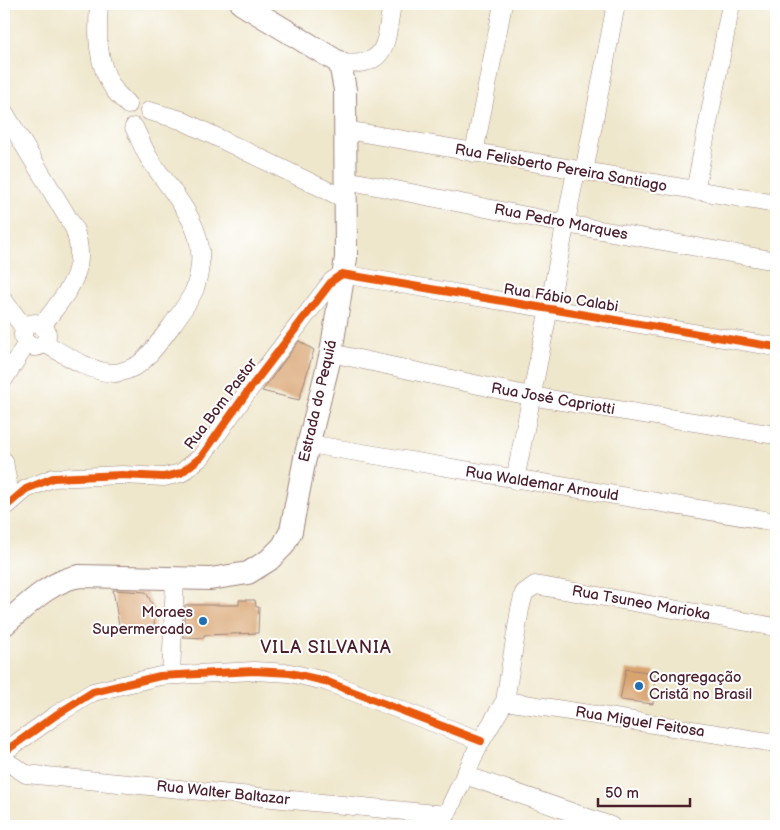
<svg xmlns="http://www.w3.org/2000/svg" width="780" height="830" viewBox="0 0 780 830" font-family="'Balsamiq Sans',sans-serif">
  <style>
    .building { fill: #d8a36e }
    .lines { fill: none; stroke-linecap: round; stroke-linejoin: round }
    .minor-casing { stroke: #9c837c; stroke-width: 19 }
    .major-casing { stroke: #9c837c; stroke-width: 24 }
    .minor { stroke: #fff; stroke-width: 18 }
    .major { stroke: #fff; stroke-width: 22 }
    .cycleway-casing { stroke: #fff; stroke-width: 11 }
    .cycleway { stroke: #e8590c; stroke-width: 8 }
    .poi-dot { fill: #1f6fb2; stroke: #fff; stroke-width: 2 }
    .labels { text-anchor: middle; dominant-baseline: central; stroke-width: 4; stroke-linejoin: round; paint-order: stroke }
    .street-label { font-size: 15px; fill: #4a1f2b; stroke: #fff }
    .poi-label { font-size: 15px; fill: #4a1f2b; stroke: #fff; text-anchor: end }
    .quarter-label { font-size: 18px; letter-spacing: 1px; fill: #4a1f2b; stroke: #fff }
  </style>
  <rect width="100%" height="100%" fill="#fff"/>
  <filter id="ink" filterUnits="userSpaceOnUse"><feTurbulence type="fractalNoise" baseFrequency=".02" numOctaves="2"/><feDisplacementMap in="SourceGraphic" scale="10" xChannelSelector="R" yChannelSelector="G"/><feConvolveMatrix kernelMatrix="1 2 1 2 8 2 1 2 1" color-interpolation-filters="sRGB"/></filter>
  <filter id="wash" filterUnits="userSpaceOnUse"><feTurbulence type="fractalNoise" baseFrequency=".0096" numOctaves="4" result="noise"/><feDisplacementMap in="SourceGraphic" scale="20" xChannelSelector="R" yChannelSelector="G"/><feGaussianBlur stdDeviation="1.12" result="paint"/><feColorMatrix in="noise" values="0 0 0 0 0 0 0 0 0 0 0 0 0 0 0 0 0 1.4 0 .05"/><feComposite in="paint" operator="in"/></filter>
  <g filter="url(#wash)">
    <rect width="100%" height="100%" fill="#efe7cc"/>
    <g id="blocks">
      <g class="building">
        <polygon points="299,341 314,350 299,400 262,391"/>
        <polygon points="113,590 146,592 155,610 154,629 120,631"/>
        <polygon points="239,600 255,600 256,607 259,607 258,633 204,635 204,638 183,637 185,605 239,605"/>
        <polygon points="626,669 655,673 653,704 620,700"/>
      </g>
    </g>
  </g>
  <g filter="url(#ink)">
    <use href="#blocks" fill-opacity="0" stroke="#9c837c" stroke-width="1"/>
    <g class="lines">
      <g class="minor-casing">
        <g id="minor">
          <path d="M99,4C97,34 96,64 115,91C119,96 124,100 128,105"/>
          <path d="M340,63C389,68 385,43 392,4"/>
          <polyline points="149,111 181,120 347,200"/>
          <path d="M4,112L74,228C90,272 66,292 42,326"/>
          <polyline points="346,130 776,204"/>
          <polyline points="474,153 503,4"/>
          <polyline points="584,172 616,4"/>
          <polyline points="346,180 566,224 776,261"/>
          <polyline points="695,191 731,4"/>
          <polyline points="4,301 25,329"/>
          <circle cx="35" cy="335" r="12"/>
          <path d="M44,343C62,353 92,373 114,373C121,373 133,368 139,364C150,357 191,301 195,288C200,273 202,258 199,243C194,214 165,183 149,158C143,148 139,137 134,127"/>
          <polyline points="331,353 530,396 776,435"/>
          <polyline points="4,379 27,343"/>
          <polyline points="309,444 776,522"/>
          <polyline points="4,461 11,502"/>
          <polyline points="515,480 576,171"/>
          <polyline points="4,508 26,489 53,478 122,475 164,477 181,473 201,457 248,391 332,281 342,274 776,347"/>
          <polyline points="171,675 175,579"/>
          <polyline points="505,701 776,743"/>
          <polyline points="4,752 56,715 93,692 160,676 254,671 290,673 325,681 481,741"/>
          <polyline points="4,760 26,774 446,815"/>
          <polyline points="465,775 611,826"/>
          <polyline points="441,826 481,741 505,701 520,609 524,593 535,585 776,627"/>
        </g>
      </g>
      <g class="major-casing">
        <path id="major" d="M4,625C26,606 51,580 80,576L210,579L248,573L269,560L283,546L291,531L305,458L331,353L346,258L345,90L340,63L242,4"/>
      </g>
      <use href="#minor" class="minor"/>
      <use href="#major" class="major"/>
      <g class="cycleway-casing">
        <g id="cycleway">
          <polyline points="4,508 26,489 53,478 122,475 164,477 181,473 201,457 248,391 332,281 342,274 776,347"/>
          <polyline points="4,752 56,715 93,692 160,676 254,671 290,673 325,681 481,741"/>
        </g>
      </g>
      <use href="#cycleway" class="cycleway"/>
    </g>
  </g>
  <g class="poi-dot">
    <circle cx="203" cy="621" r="5"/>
    <circle cx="639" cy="686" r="5"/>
  </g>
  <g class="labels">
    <g class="street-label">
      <text transform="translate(561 168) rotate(10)">Rua Felisberto Pereira Santiago</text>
      <text transform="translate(561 222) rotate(11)">Rua Pedro Marques</text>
      <text transform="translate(561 298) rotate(9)">Rua Fábio Calabi</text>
      <text transform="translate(553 399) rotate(10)">Rua José Capriotti</text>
      <text transform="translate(318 401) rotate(-77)">Estrada do Pequiá</text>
      <text transform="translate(221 404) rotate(-53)">Rua Bom Pastor</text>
      <text transform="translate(542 484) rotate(9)">Rua Waldemar Arnould</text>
      <text transform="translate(641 603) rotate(10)">Rua Tsuneo Marioka</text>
      <text transform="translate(640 722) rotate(9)">Rua Miguel Feitosa</text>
      <text transform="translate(223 793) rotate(6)">Rua Walter Baltazar</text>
    </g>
    <g class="poi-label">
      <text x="193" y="612">Moraes<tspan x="193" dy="17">Supermercado</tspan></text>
      <text x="649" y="677" text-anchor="start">Congregação<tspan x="649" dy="17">Cristã no Brasil</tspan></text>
    </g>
    <g class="quarter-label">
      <text x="326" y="647">VILA SILVANIA</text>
    </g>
  </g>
  <rect width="780" height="830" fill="none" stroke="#fff" stroke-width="20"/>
  <path d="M598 798v8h92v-8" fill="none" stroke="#4a1f2b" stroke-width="2.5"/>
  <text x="605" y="798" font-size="15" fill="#4a1f2b" stroke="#ffffff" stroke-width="4" paint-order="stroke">50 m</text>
</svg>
